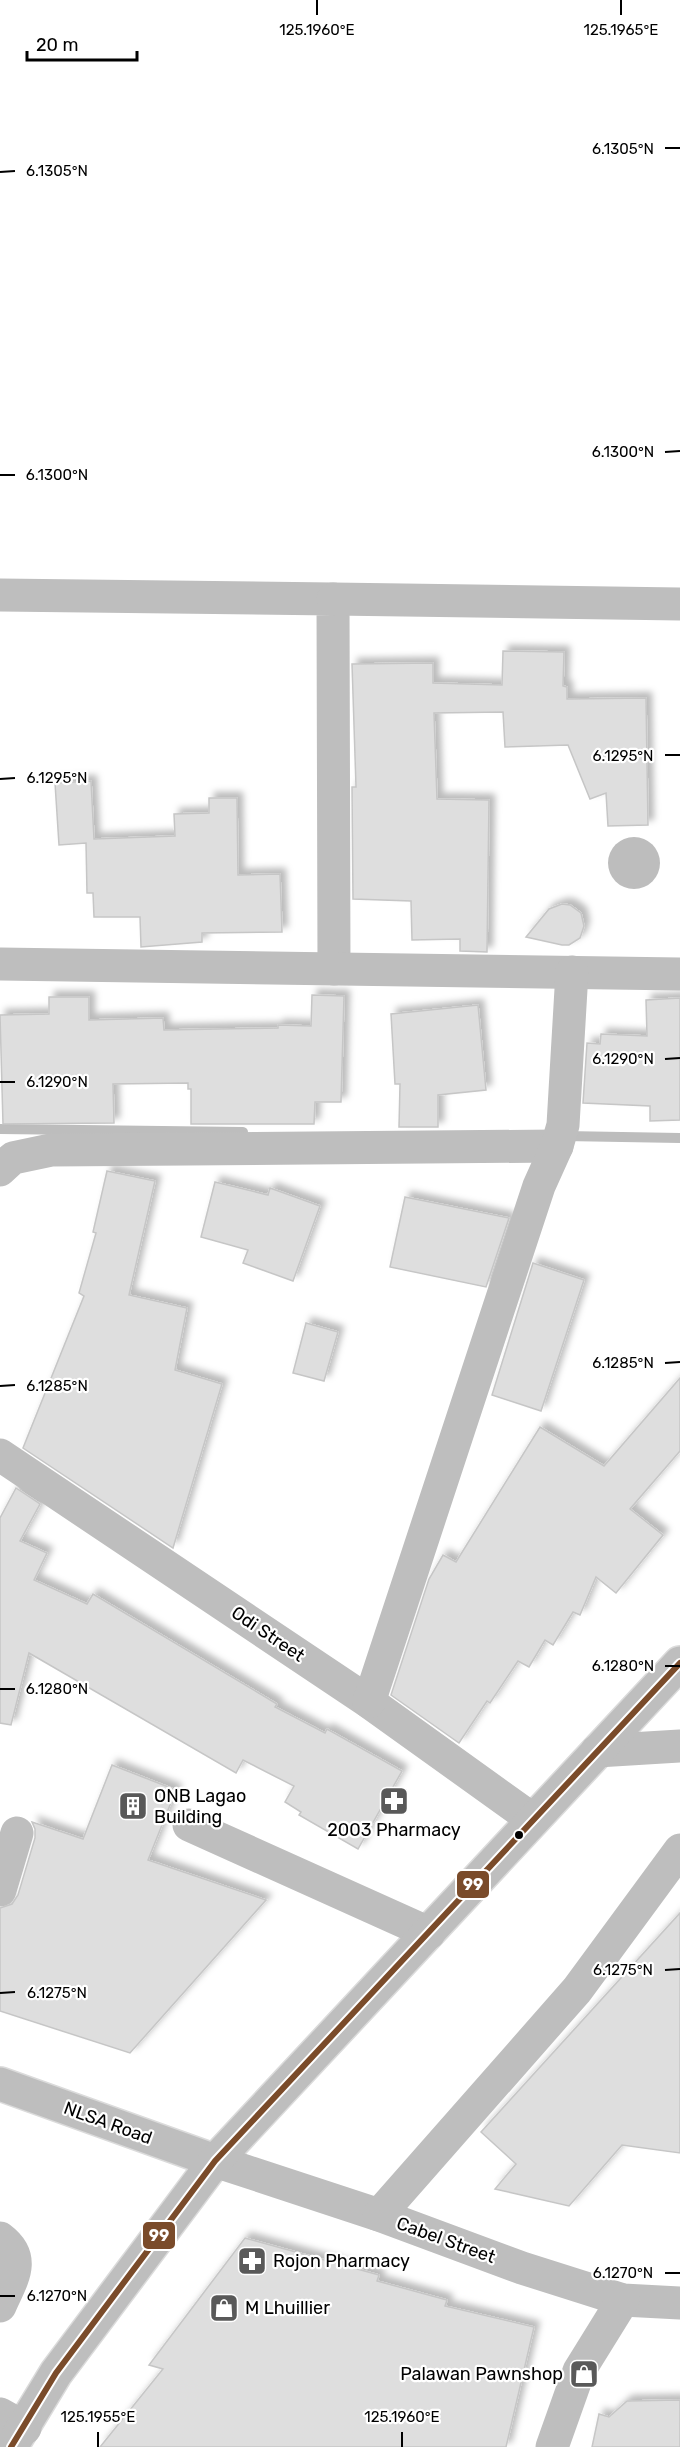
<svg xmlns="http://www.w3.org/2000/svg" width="680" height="2447" viewBox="0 0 680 2447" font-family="Rubik,sans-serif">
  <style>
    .water { fill: #bdbdbd }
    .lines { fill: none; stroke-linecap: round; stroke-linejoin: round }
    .stream { stroke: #bdbdbd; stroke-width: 10 }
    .building { fill: #dedede; stroke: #c6c6c6; stroke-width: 1.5; filter: url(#shadow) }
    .major-casing { stroke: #dbdbdb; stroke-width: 36 }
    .minor { stroke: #bebebe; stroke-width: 33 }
    .major { stroke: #bebebe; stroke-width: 33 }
    .bus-1-casing { stroke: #fff; stroke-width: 10 }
    .bus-1 { stroke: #7a4b2a; stroke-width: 6 }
    .ticks { fill: none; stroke: #000; stroke-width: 2 }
    .bus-dot { fill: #000; stroke: #fff; stroke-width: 2 }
    .labels { text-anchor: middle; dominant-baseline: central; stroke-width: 4.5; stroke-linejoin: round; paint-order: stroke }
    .street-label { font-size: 18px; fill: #000; stroke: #fff }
    .poi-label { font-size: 18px; fill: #000; stroke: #fff; text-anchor: start }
    .ticks-label { font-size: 15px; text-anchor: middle; fill: #000; stroke: #fff; stroke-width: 4.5; stroke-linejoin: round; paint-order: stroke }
    .line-badge { stroke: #fff; stroke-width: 2 }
    .badge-label { font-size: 16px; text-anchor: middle; font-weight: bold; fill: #fff }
  </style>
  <defs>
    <filter id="shadow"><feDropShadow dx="5.5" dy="-5.5" stdDeviation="3" flood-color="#0004"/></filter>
  </defs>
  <rect width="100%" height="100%" fill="#fff"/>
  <circle class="water" cx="634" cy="863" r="26"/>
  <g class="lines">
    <g class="stream">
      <polyline points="0,1129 243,1132"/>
      <polyline points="564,1136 680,1138"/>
    </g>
  </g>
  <g class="building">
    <polygon points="503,651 564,652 563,686 567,687 567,699 646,698 648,825 608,826 606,793 590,799 568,745 505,747 503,712 434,713 437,799 489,800 487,952 460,951 460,939 412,940 411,901 353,899 352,787 356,787 352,664 433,663 433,683 502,685"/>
    <polygon points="91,781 94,839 175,836 174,814 209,813 209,798 237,798 238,875 280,874 282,932 202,933 202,942 141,947 140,917 94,917 93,893 87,893 86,843 59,845 55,783"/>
    <polygon points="562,904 570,905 581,913 584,926 580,938 569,945 562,945 526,937 549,909"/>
    <polygon points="312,995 344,996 341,1102 315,1102 314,1124 191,1124 191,1089 188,1089 188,1083 113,1084 114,1123 3,1124 0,1015 49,1014 49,997 89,997 89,1020 163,1018 164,1030 278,1028 278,1025 311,1026"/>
    <polygon points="680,998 680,1120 650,1121 650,1106 583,1103 587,1043 600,1044 601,1034 647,1036 646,1000"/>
    <polygon points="478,1005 486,1090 438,1095 438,1127 399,1127 400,1084 395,1084 391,1014"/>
    <polygon points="107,1171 155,1181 129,1295 187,1308 175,1370 222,1384 173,1548 23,1448 84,1296 79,1293 96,1233 93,1232"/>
    <polygon points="215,1182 268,1195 270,1188 320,1206 293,1281 243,1263 248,1250 201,1237"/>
    <polygon points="405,1197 509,1218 486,1287 390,1267"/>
    <polygon points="533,1263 584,1280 541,1411 492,1395"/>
    <polygon points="306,1323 338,1332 324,1381 293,1373"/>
    <polygon points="680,1378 680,1451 630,1509 663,1535 616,1593 596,1577 580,1615 573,1612 553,1645 545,1640 529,1667 518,1661 490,1703 487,1701 459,1743 391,1695 429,1579 443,1555 456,1562 540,1427 604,1466"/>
    <polygon points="16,1488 40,1504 20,1541 47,1553 34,1580 87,1604 93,1594 277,1704 275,1707 325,1733 327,1729 402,1771 358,1849 299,1815 301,1812 285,1802 294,1786 243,1760 236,1773 29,1653 11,1725 0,1723 0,1518"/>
    <polygon points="112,1765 176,1790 148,1860 266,1900 130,2053 0,2011 0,1908 12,1904 18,1895 35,1838 35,1829 32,1822 83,1839"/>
    <polygon points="680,1913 680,2153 622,2145 569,2206 495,2189 516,2164 481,2132"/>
    <polygon points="245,2238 379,2275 377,2281 447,2300 445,2306 534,2327 506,2447 100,2447 163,2369 149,2365"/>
    <polygon points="680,2400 680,2447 592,2447 599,2414 609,2417 627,2401"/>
  </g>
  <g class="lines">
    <g class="major-casing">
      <g id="major">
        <polyline points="0,2084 215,2161"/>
        <polyline points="11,2447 56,2373 215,2161 680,1663"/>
      </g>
    </g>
    <g class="minor">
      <polyline points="0,595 333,599 334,969"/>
      <polyline points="333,599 680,604"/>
      <polyline points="0,964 680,974"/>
      <polyline points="0,1170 13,1158 51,1150 557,1146"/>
      <polyline points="0,1455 369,1702 532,1819"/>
      <polyline points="369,1702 539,1186 557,1146 563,1125 572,972"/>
      <polyline points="597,1751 680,1746"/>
      <polyline points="189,1825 429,1933"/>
      <polyline points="0,1890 17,1833"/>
      <polyline points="215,2161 379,2215 522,2268 623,2300 680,2303"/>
      <polyline points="379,2215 577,1990 680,1850"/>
      <path d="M0,2238C28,2259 11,2280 0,2306"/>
      <polyline points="0,2414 25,2428"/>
      <polyline points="552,2447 579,2371 623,2300"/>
    </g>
    <use href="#major" class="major"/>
    <g class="bus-1-casing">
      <polyline id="bus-1" points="11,2447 56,2373 215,2161 680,1663"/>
    </g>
    <use href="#bus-1" class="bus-1"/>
  </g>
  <path class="ticks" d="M317,0V15M621,0V15M665,148H680M0,172L15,171M665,452L680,451M0,475H15M665,755H680M0,779L15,778M665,1059L680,1058M0,1082H15M665,1363L680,1362M0,1386L15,1385M665,1666H680M0,1689H15M665,1970L680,1969M0,1993L15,1992M665,2273H680M0,2296H15M98,2432V2447M402,2432V2447"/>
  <defs>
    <g id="pharmacy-square" transform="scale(1.5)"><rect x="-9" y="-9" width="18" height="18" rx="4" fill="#595959" stroke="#fff"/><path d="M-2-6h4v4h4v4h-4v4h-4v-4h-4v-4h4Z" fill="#fff"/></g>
    <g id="building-square" transform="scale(1.5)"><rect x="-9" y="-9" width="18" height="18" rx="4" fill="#595959" stroke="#fff"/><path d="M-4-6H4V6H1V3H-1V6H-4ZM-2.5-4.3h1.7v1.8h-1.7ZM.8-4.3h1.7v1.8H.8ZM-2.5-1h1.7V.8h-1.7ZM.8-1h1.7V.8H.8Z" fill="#fff"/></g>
    <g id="shop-square" transform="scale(1.5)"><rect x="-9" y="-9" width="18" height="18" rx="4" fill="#595959" stroke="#fff"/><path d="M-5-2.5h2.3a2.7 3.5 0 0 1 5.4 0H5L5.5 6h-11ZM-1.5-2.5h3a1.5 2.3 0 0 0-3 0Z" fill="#fff"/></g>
  </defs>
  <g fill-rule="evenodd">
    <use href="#pharmacy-square" x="394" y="1801"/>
    <use href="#building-square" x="133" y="1806"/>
    <use href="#pharmacy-square" x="252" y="2261"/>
    <use href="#shop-square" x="224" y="2308"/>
    <use href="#shop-square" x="584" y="2374"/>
  </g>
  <circle class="bus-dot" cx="519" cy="1835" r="5"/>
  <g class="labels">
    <g class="street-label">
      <text transform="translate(268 1634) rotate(34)">Odi Street</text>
      <text transform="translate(108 2123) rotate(20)">NLSA Road</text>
      <text transform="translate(446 2240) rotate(20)">Cabel Street</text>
    </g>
    <g class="poi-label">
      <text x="154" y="1796">ONB Lagao<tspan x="154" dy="21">Building</tspan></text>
      <text x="394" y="1830" text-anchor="middle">2003 Pharmacy</text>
      <text x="273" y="2261">Rojon Pharmacy</text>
      <text x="245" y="2308">M Lhuillier</text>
      <text x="563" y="2374" text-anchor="end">Palawan Pawnshop</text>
    </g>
  </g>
  <g class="ticks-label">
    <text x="317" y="35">125.1960°E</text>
    <text x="621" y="35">125.1965°E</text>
    <text x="623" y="154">6.1305°N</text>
    <text x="57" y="176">6.1305°N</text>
    <text x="623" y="457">6.1300°N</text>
    <text x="57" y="480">6.1300°N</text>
    <text x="623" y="761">6.1295°N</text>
    <text x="57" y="783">6.1295°N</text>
    <text x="623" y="1064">6.1290°N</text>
    <text x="57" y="1087">6.1290°N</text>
    <text x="623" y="1368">6.1285°N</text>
    <text x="57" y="1391">6.1285°N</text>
    <text x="623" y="1671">6.1280°N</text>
    <text x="57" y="1694">6.1280°N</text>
    <text x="623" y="1975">6.1275°N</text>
    <text x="57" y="1998">6.1275°N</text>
    <text x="623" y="2278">6.1270°N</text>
    <text x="57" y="2301">6.1270°N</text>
    <text x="98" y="2422">125.1955°E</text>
    <text x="402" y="2422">125.1960°E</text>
  </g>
  <g class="line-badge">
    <rect x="456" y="1870" width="34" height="29" rx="6" fill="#7a4b2a"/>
    <rect x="142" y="2221" width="34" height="29" rx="6" fill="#7a4b2a"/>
  </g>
  <g class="badge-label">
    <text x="473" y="1890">99</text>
    <text x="159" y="2241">99</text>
  </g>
  <path d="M27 51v9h110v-9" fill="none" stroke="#000000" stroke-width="3"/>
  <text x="36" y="51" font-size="18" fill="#000000" stroke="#ffffff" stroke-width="4.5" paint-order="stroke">20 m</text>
</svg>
